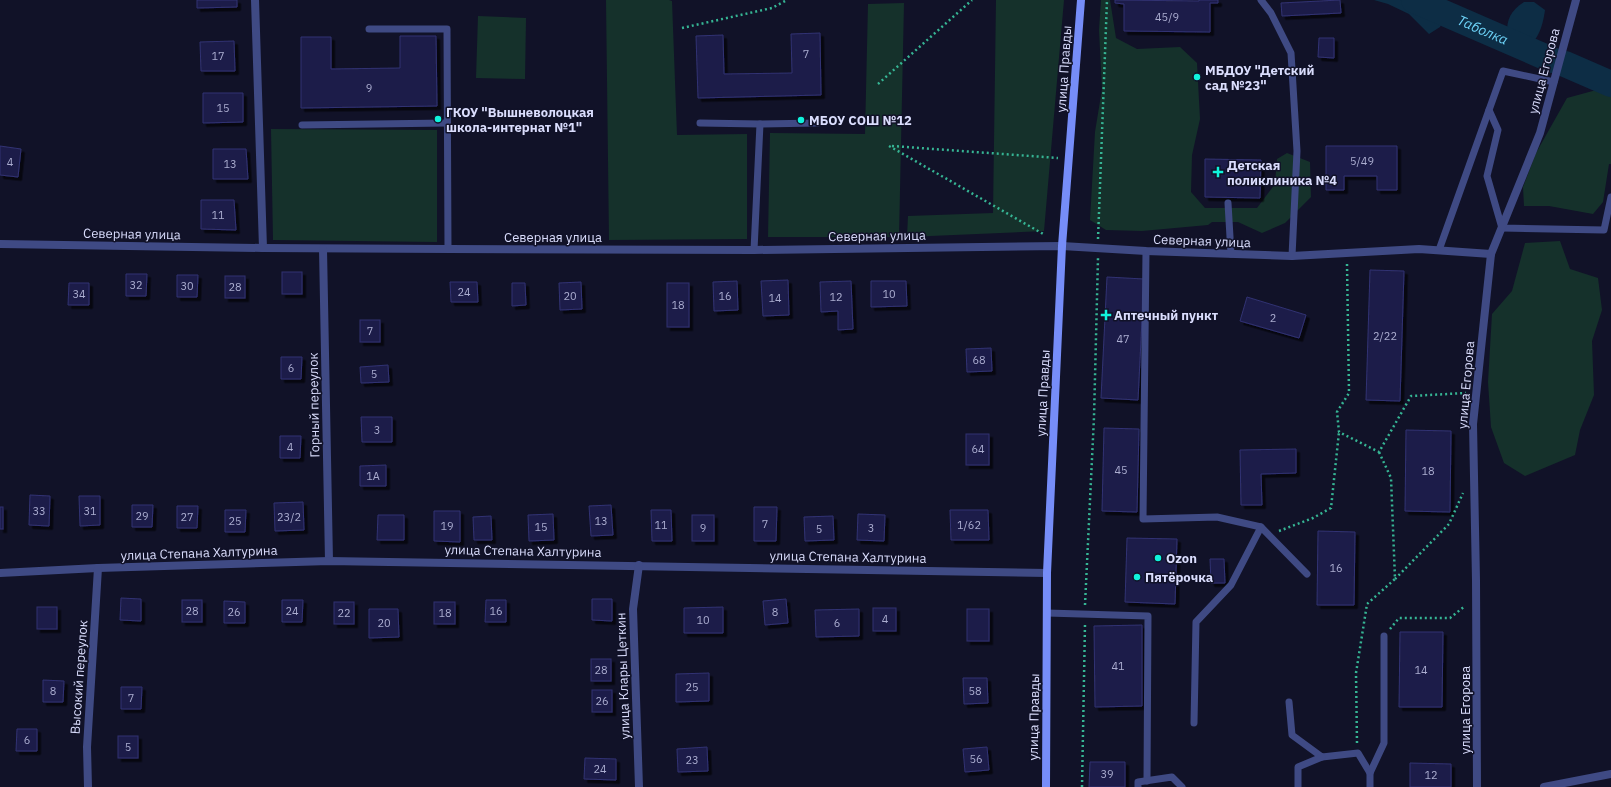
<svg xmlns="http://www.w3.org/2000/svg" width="1611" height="787" viewBox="0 0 1611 787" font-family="'IBM Plex Sans',sans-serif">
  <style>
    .green { fill: #15312b }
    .water { fill: #0d2d45 }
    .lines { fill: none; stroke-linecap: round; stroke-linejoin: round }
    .river { stroke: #0d2d45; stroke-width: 26 }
    .building { fill: #1e1e48; stroke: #313273; filter: url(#shadow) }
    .path { stroke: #36b594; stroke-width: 2.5; stroke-dasharray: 2 3; stroke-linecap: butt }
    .lane { stroke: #3f4a84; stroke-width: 7 }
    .street { stroke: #3f4a84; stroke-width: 8 }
    .secondary { stroke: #768df8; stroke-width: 8 }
    .poi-dot { fill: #10f3dc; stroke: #111228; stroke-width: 1.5 }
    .labels { text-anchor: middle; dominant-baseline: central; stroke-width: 3; stroke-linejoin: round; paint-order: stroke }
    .number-label { font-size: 11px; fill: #abadd0 }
    .street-label { font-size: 13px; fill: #daddfd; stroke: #111228 }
    .poi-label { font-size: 13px; font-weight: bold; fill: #daddfd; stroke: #111228; text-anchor: start }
    .water-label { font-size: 14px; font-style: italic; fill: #6dd3f8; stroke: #111228 }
  </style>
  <defs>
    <filter id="shadow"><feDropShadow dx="3.5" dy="3.5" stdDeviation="0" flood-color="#0009"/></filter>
  </defs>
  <rect width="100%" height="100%" fill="#111228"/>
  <g class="green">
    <polygon points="606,0 669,0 672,1 677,135 747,134 747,239 609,240"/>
    <polygon points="996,0 1064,0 1044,231 907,237 908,216 993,213"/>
    <polygon points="1101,0 1110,0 1116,38 1137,49 1180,47 1197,63 1200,119 1192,155 1191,192 1205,208 1257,208 1275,184 1277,159 1287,153 1310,162 1311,197 1285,223 1262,233 1238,222 1212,222 1208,225 1142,231 1106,230 1090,220 1095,132 1102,89 1099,30"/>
    <polygon points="904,3 899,237 768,237 770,133 865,134 868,4"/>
    <polygon points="478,16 526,18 525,79 476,78"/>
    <polygon points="1600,89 1611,94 1611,164 1609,164 1603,202 1593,214 1549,206 1524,206 1523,187 1536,153 1567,98"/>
    <polygon points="271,129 437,130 437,242 273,240"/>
    <polygon points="1560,241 1570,269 1598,278 1602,310 1592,341 1594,395 1580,430 1575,455 1525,476 1504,463 1491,427 1488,382 1492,314 1512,291 1525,243"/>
  </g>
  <g class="water">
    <polygon points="1374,0 1431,0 1436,2 1446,14 1440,27 1429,34 1409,14 1388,4"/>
    <path d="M1524,2H1534L1545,10C1542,31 1537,42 1519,54L1508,48C1506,27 1505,14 1524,2Z"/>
  </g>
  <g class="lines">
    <g class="river">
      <path id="s1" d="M1414,0L1552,60"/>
      <polyline points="1565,64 1611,84"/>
    </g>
  </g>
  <g class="building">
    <polygon points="197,0 237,0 237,7 197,8"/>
    <polygon points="1115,0 1199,1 1199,0 1218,0 1218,3 1210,3 1210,32 1124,31 1124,4 1115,3"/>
    <polygon points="1340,0 1341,13 1282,16 1281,3"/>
    <polygon points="820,33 821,95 698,98 696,36 723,35 724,74 792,73 791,34"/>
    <polygon points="400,36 436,36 437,106 301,108 301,37 331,37 331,69 400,68"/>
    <polygon points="1319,38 1334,38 1334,58 1318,57"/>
    <polygon points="234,41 235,71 201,71 200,42"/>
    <polygon points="203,93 243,93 243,122 203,123"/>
    <polygon points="0,146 21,149 18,177 0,175"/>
    <polygon points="1326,146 1397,146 1397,190 1377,190 1377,176 1344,176 1344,190 1326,190"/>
    <polygon points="213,149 246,149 248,179 213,179"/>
    <polygon points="1205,159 1261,160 1260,198 1205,197"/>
    <polygon points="201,200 234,200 236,230 201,229"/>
    <polygon points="1370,270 1404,271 1400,401 1366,400"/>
    <rect x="282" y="272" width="20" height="22"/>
    <polygon points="126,274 147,274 146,296 126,296"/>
    <polygon points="177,275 198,275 197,297 177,297"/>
    <rect x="225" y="276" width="20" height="22"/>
    <polygon points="1107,277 1144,279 1138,400 1101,398"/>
    <polygon points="788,280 789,315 763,316 761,281"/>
    <polygon points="737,281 738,310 714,311 713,282"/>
    <polygon points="851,281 853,329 838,330 838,311 821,312 820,282"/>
    <polygon points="871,281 906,281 907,306 871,307"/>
    <polygon points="450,282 477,282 478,302 451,302"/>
    <polygon points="581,282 582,309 560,310 559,283"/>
    <polygon points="69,283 89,283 89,305 68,305"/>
    <polygon points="512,283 525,283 526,305 512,306"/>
    <rect x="667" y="283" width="22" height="44"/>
    <polygon points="1247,297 1306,315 1299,338 1240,321"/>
    <rect x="360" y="320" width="20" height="22"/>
    <polygon points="991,348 992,371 967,372 966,349"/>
    <polygon points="281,357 302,357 301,379 281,379"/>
    <polygon points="388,365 389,382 361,383 360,367"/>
    <polygon points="361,417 392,417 392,442 362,442"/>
    <polygon points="1104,428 1139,429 1137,512 1102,511"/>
    <polygon points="1406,430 1451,431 1450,512 1405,511"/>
    <rect x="966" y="434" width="23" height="31"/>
    <polygon points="280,436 301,436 300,458 280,458"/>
    <polygon points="1296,449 1296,473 1261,474 1262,505 1241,505 1240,450"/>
    <polygon points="386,465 386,486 360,486 360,466"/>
    <polygon points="30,495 50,496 49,526 29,525"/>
    <polygon points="79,496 100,496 100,525 80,526"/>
    <polygon points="303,502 304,530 275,531 274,503"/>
    <polygon points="132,505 153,505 152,527 132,527"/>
    <polygon points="611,505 613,535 591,536 589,506"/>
    <polygon points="177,506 198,506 197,528 177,528"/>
    <rect x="0" y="507" width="3" height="22"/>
    <polygon points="754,507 777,507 776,541 754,541"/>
    <polygon points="225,510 246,510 245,532 225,532"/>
    <polygon points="651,510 671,510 672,541 652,541"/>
    <polygon points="950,510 988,510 989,540 951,540"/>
    <polygon points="434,511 460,511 460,542 434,541"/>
    <polygon points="553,514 554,540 529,541 528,515"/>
    <polygon points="858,514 885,515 884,541 857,540"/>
    <polygon points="378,515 404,515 404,540 377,540"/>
    <rect x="692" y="515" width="22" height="26"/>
    <polygon points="491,516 492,540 474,540 473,517"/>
    <polygon points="833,516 834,540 805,541 804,517"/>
    <polygon points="1318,531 1355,532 1354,605 1317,605"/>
    <polygon points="1127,538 1177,539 1175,604 1125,602"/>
    <polygon points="1210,559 1224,559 1225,583 1211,583"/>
    <polygon points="121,598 141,599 141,621 120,620"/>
    <polygon points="592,599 612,599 612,621 592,620"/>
    <polygon points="786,599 788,623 765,625 763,601"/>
    <rect x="182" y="600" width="20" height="22"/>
    <polygon points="282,600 303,600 302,622 282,622"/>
    <polygon points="486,600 506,600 506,622 485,622"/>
    <polygon points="224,601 245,602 245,623 224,623"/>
    <rect x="334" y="602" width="20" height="22"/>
    <rect x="434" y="602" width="21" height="22"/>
    <rect x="37" y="607" width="20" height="22"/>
    <polygon points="723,607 723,633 684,633 684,608"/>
    <rect x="873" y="608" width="23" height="23"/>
    <polygon points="369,609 398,609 399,637 369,638"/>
    <polygon points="859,609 859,636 816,637 815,610"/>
    <rect x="967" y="609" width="22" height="32"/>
    <polygon points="1142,625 1142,706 1095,707 1094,626"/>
    <polygon points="1400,632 1443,632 1442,707 1399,707"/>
    <rect x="591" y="659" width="20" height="22"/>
    <polygon points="709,673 709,701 676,702 676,674"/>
    <polygon points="963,678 987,678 988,703 964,704"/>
    <polygon points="43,680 64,681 63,702 43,702"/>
    <polygon points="121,687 142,687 141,709 121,709"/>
    <rect x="592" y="690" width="20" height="22"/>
    <polygon points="17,729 37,729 37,751 16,751"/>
    <rect x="118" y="736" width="20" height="22"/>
    <polygon points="707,747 708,771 678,772 677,749"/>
    <polygon points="987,747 989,770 965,772 963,749"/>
    <polygon points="585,758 616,759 616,780 584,779"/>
    <polygon points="1090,762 1125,762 1125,787 1089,787"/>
    <polygon points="1410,763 1451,764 1451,787 1410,787"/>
  </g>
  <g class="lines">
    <g class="path">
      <polyline points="682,28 772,8 787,0"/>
      <polyline points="878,84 972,0"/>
      <polyline points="889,146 1045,235"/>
      <polyline points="892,146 1058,158"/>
      <polyline points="1098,239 1107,0"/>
      <polyline points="1347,264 1349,393 1337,412 1339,432 1379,452 1411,396 1466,393"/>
      <polyline points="1279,531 1313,518 1331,508 1339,432"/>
      <polyline points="1395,579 1449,524 1463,493"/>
      <polyline points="1085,605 1094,417 1098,258"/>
      <polyline points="1390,629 1399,618 1450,618 1465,606"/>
      <polyline points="1357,743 1356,673 1367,604 1395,579 1391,478 1379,452"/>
      <polyline points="1082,787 1085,624"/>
    </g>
    <g class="lane">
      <polyline points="1261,0 1271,13 1291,53 1297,151 1292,256"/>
      <polyline points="369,29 447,29 448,249"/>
      <polyline points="1554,82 1503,71 1489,110 1498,130 1487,176 1502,228 1604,230 1611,197"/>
      <polyline points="700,123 760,124"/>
      <polyline points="302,125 447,123"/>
      <polyline points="1228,203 1231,254"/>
      <polyline points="754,250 760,124 818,123"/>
      <polyline points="1439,250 1489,110"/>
      <polyline points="1146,251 1143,519 1217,517 1261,527 1307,574"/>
      <polyline points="1047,613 1148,616 1147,781"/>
      <polyline points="1289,702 1292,735 1322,757 1358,753 1370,773 1370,787"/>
      <polyline points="1194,723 1196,622 1231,585 1261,527"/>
      <polyline points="1370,773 1384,743 1384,636"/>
      <polyline points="1138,787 1138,782 1172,777 1182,787"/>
      <polyline points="1298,787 1298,767 1322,757"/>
    </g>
    <g class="street">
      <polyline points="255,0 263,248"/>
      <polyline points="0,244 263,248 448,249 754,250 1062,246 1146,251 1292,256 1419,249 1491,254"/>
      <polyline points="323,249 329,561"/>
      <polyline points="0,573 98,568 329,561 1047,573"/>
      <polyline points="88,787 87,747 98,568"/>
      <polyline points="639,787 633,609 639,565"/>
      <polyline points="1477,787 1476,580 1473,424 1491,254 1540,133 1576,0"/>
      <polyline points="1544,787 1611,774"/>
    </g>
    <polyline class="secondary" points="1046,787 1047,573 1062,246 1081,0"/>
  </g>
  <g class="poi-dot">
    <circle cx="1197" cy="77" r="4"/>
    <circle cx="438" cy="119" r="4"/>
    <circle cx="801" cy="120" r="4"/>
    <path d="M1216 166h4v4h4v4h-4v4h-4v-4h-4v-4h4z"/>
    <path d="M1104 309h4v4h4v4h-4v4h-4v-4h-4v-4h4z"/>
    <circle cx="1158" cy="558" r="4"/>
    <circle cx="1137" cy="577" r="4"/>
  </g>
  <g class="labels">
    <g class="number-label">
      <text x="1167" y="17">45/9</text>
      <text x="806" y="54">7</text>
      <text x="218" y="56">17</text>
      <text x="369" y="88">9</text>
      <text x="223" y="108">15</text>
      <text x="1362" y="161">5/49</text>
      <text x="10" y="162">4</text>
      <text x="230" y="164">13</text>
      <text x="218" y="215">11</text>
      <text x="136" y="285">32</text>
      <text x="187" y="286">30</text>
      <text x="235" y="287">28</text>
      <text x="464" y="292">24</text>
      <text x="79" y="294">34</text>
      <text x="889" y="294">10</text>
      <text x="570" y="296">20</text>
      <text x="725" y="296">16</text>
      <text x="836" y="297">12</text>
      <text x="775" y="298">14</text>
      <text x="678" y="305">18</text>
      <text x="1273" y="318">2</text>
      <text x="370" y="331">7</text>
      <text x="1385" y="336">2/22</text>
      <text x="1123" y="339">47</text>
      <text x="979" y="360">68</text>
      <text x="291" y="368">6</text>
      <text x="374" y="374">5</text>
      <text x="377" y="430">3</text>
      <text x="290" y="447">4</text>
      <text x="978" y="449">64</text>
      <text x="1121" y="470">45</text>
      <text x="1428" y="471">18</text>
      <text x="373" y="476">1А</text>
      <text x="39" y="511">33</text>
      <text x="90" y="511">31</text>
      <text x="142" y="516">29</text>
      <text x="187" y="517">27</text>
      <text x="289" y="517">23/2</text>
      <text x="235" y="521">25</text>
      <text x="601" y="521">13</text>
      <text x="765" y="524">7</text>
      <text x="661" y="525">11</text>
      <text x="969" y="525">1/62</text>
      <text x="447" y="526">19</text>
      <text x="541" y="527">15</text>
      <text x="703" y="528">9</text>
      <text x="871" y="528">3</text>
      <text x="819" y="529">5</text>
      <text x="1336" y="568">16</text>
      <text x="192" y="611">28</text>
      <text x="292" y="611">24</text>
      <text x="496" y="611">16</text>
      <text x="234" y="612">26</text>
      <text x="775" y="612">8</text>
      <text x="344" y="613">22</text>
      <text x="445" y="613">18</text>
      <text x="885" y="619">4</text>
      <text x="703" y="620">10</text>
      <text x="384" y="623">20</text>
      <text x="837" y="623">6</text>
      <text x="1118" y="666">41</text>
      <text x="601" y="670">28</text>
      <text x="1421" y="670">14</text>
      <text x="692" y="687">25</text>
      <text x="53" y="691">8</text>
      <text x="975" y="691">58</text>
      <text x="131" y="698">7</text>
      <text x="602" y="701">26</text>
      <text x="27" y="740">6</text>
      <text x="128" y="747">5</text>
      <text x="976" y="759">56</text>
      <text x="692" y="760">23</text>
      <text x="600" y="769">24</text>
      <text x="1107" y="774">39</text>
      <text x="1431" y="775">12</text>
    </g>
    <g class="street-label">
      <text transform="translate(1064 69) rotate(-86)">улица Правды</text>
      <text transform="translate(1544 71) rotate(-75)">улица Егорова</text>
      <text transform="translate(132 234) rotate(1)">Северная улица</text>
      <text transform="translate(877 236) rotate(-1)">Северная улица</text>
      <text x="553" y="237">Северная улица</text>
      <text transform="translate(1202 241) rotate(2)">Северная улица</text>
      <text transform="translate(1466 385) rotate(-85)">улица Егорова</text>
      <text transform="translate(1043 393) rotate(-87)">улица Правды</text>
      <text transform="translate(314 405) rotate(-91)">Горный переулок</text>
      <text transform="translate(523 551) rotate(1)">улица Степана Халтурина</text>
      <text transform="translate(199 553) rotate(-2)">улица Степана Халтурина</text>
      <text transform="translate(848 557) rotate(1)">улица Степана Халтурина</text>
      <text transform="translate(623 676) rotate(-92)">улица Клары Цеткин</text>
      <text transform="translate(79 677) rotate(-86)">Высокий переулок</text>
      <text transform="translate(1465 710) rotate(-90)">улица Егорова</text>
      <text transform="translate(1034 717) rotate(-89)">улица Правды</text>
    </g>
    <g class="poi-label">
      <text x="1205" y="70">МБДОУ "Детский<tspan x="1205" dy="15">сад №23"</tspan></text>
      <text x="446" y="112">ГКОУ "Вышневолоцкая<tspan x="446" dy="15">школа-интернат №1"</tspan></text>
      <text x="809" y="120">МБОУ СОШ №12</text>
      <text x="1227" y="165">Детская<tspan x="1227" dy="15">поликлиника №4</tspan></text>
      <text x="1114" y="315">Аптечный пункт</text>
      <text x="1166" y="558">Ozon</text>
      <text x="1145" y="577">Пятёрочка</text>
    </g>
    <g class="water-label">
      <text stroke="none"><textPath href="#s1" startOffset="75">Таболка</textPath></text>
    </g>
  </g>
</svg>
